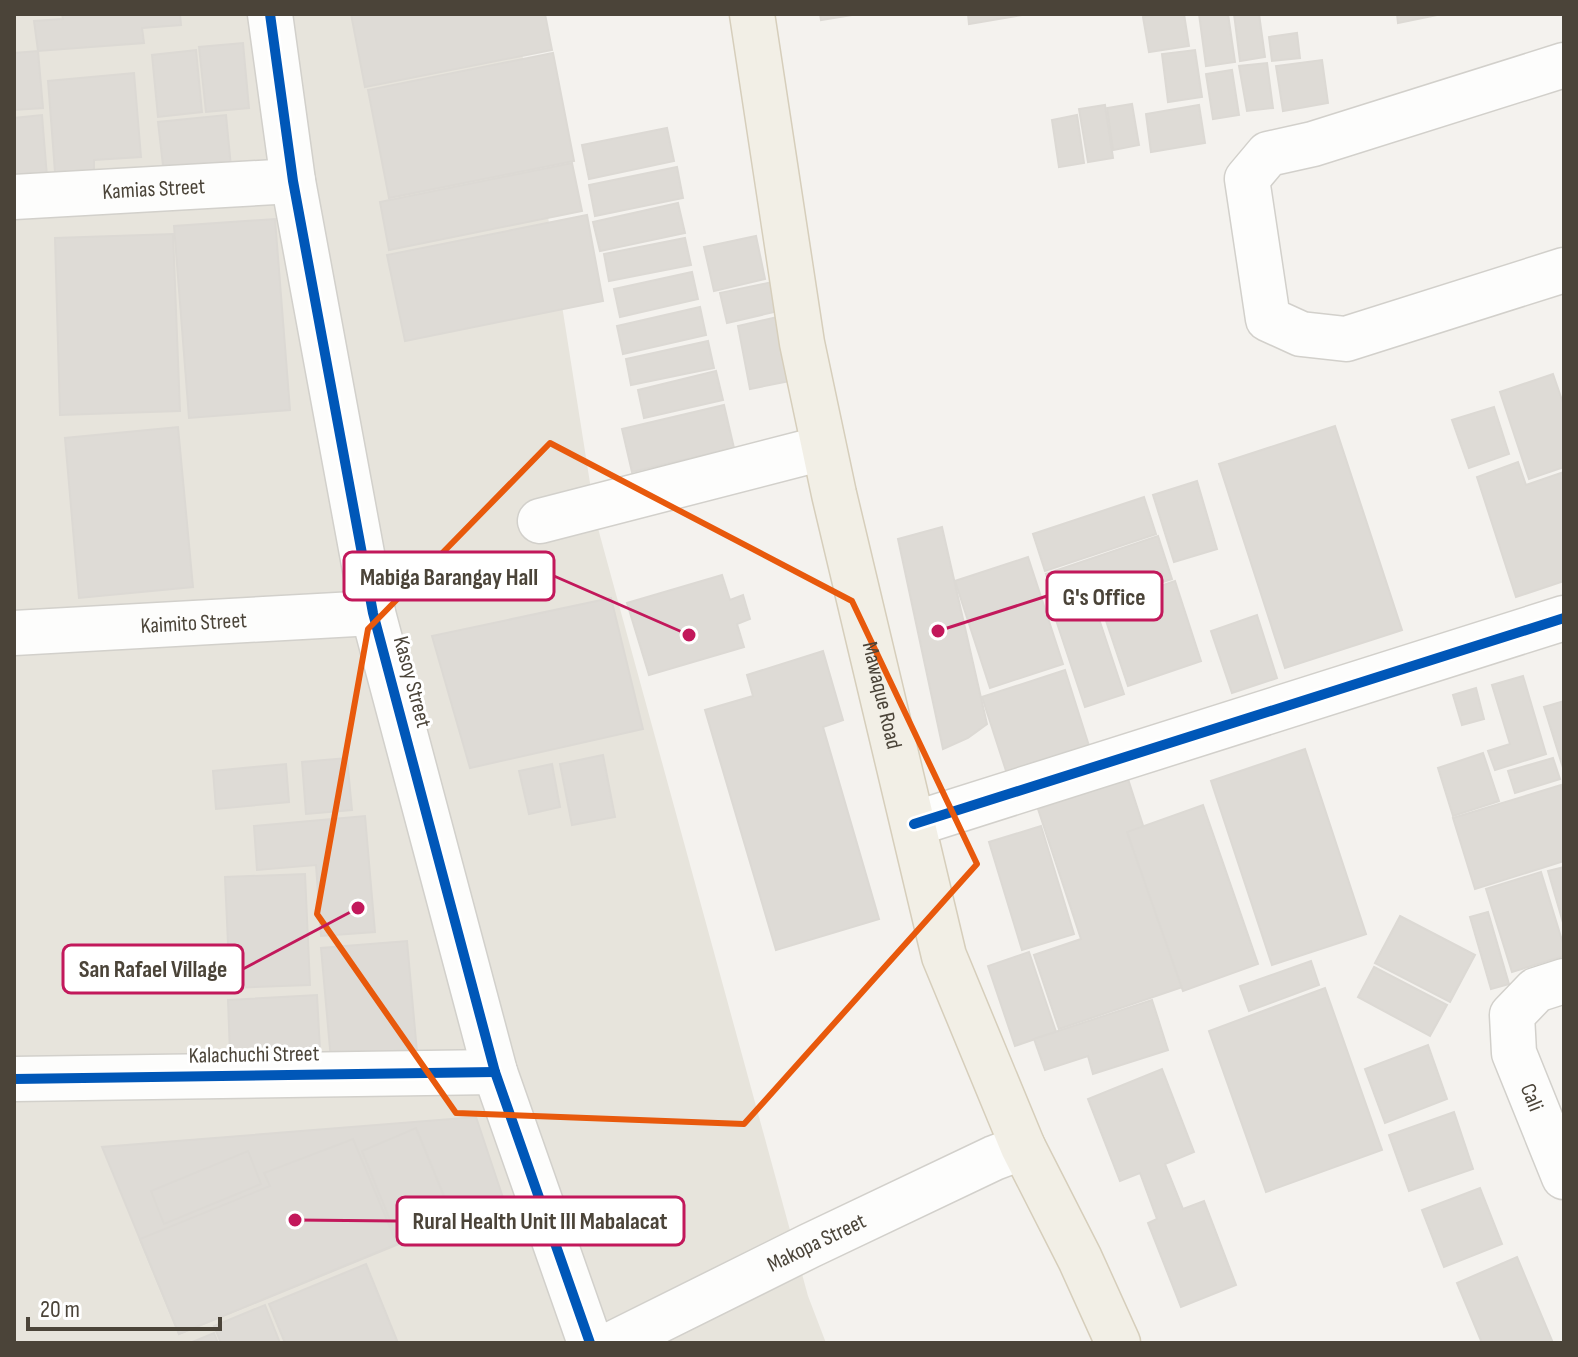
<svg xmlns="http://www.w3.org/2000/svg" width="1578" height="1357" viewBox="0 0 1578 1357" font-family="'Sofia Sans Condensed',sans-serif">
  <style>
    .residential { fill: #e7e4dc }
    .building { fill: #dedbd6; stroke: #dcd9d4; stroke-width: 2 }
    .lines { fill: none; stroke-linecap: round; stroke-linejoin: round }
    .minor-casing { stroke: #d2d0cb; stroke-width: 47 }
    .major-casing { stroke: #d6cebb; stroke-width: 47 }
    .minor { stroke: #fdfdfc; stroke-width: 44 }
    .major { stroke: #f2efe6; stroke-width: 44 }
    .cycleway-casing { stroke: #fff; stroke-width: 15 }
    .cycleway { stroke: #0057b8; stroke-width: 10 }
    .marked { fill: none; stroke: #e8590c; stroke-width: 6; stroke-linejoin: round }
    .labels { text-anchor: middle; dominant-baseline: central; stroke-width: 6; stroke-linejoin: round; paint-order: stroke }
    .street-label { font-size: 22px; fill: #4b4439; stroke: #fff }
    .leader { fill: none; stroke: #c2185b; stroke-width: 3 }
    .callout-dot { fill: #c2185b; stroke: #fff; stroke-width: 3 }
    .callout { fill: #fff; stroke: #c2185b; stroke-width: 3 }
    .callout-label { font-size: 24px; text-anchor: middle; font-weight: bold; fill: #4b4439 }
  </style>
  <rect width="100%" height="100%" fill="#f4f2ee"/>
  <polygon class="residential" points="14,14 516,14 596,521 808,1296 826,1343 14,1343"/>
  <g class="building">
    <polygon points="62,14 180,14 181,25 142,28 144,43 38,51 34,21 63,19"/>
    <polygon points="351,14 545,14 552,50 365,87"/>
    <polygon points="820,14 858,14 821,20"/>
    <polygon points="968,14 1028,14 969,24"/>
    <polygon points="1159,14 1184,14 1189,46 1149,52 1143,17"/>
    <polygon points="1199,14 1228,14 1235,62 1206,66"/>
    <polygon points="1234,14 1259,14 1265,57 1240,61"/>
    <polygon points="1397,14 1442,14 1398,23"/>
    <polygon points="1297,33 1300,58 1272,61 1269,37"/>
    <polygon points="243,43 249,108 206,112 199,47"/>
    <polygon points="196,50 202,112 158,117 152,55"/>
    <polygon points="1195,50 1202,97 1168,102 1162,54"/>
    <polygon points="38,51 43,108 14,110 14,53"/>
    <polygon points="553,53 574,161 389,198 368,90"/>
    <polygon points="1322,60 1328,103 1283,111 1276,66"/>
    <polygon points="1267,63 1273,108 1247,111 1239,66"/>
    <polygon points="1232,70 1239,115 1213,119 1206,74"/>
    <polygon points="134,73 141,157 94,160 94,180 56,185 48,81"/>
    <polygon points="1132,104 1139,145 1113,150 1107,108"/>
    <polygon points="1105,105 1113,158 1088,162 1079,109"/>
    <polygon points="1199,105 1205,143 1151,152 1146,114"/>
    <polygon points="42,115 47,177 14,180 14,118"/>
    <polygon points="226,115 231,167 164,174 158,122"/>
    <polygon points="1077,115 1084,163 1059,167 1052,120"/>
    <polygon points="667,128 674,161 589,179 582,145"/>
    <polygon points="572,163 582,211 389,250 380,202"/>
    <polygon points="677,167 683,198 595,216 589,185"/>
    <polygon points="678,203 685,233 600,251 593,222"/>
    <polygon points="587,215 603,301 405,341 387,255"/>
    <polygon points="275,219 290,410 189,418 174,226"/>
    <polygon points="173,234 180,411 60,415 55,238"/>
    <polygon points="756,236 765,279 714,291 704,247"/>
    <polygon points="685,238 691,265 609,281 604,254"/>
    <polygon points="692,272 698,299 620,317 614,289"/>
    <polygon points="782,280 787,309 727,323 720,293"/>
    <polygon points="700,307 706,335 623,354 617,326"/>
    <polygon points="782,316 795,380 750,389 738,326"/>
    <polygon points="708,341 714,368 631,385 626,359"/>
    <polygon points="716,371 723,400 644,418 638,390"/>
    <polygon points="1553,374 1564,406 1564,467 1529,479 1500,392"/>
    <polygon points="724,405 734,448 632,472 622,429"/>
    <polygon points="1494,407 1509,454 1469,468 1452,420"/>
    <polygon points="1335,426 1402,630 1285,668 1219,464"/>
    <polygon points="178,427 193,587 79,598 65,438"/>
    <polygon points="1518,462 1526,485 1564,472 1564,581 1516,597 1477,477"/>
    <polygon points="1197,481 1217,549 1174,562 1153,495"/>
    <polygon points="1144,497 1156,534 1045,571 1033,534"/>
    <polygon points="942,527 987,724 968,738 943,749 898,539"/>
    <polygon points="1158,536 1172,579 1059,616 1046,574"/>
    <polygon points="1028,557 1063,664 990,688 955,581"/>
    <polygon points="722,575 730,600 743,595 750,619 737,624 744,647 649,675 627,603"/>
    <polygon points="1175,581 1201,661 1128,686 1101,606"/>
    <polygon points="611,598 643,729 470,768 432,636"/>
    <polygon points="1095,607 1124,694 1085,707 1056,620"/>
    <polygon points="1257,615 1277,678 1232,693 1211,631"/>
    <polygon points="823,651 843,720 823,727 879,919 776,950 705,710 753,696 747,675"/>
    <polygon points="1065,670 1091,752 1009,780 982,697"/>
    <polygon points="1523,676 1546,754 1495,770 1488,751 1510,744 1492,685"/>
    <polygon points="1476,688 1484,719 1462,725 1453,695"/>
    <polygon points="1564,701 1564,771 1544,707"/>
    <polygon points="1305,749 1366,934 1272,965 1211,781"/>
    <polygon points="1483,753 1499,801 1453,816 1438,768"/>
    <polygon points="603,755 615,817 572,825 560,764"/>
    <polygon points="347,758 352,810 306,814 302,762"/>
    <polygon points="1553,758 1560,779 1515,793 1508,771"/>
    <polygon points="286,764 289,802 216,809 213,771"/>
    <polygon points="552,764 560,807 529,814 519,771"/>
    <polygon points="1128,779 1194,983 1059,1029 1034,955 1081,939 1038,809"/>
    <polygon points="1561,785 1564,795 1564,861 1475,889 1453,818"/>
    <polygon points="1203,805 1258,964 1183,991 1127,832"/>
    <polygon points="365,816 375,932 321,936 316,865 257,870 254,826"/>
    <polygon points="1041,826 1074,934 1022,950 989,842"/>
    <polygon points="1564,867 1564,926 1548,871"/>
    <polygon points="1541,872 1564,947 1564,956 1512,972 1486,889"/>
    <polygon points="305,874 310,985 230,988 225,877"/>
    <polygon points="1488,912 1509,984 1491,989 1470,917"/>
    <polygon points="1400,916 1475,955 1450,1002 1375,963"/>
    <polygon points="407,941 417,1052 331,1060 321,948"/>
    <polygon points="1029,952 1056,1032 1015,1046 988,966"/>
    <polygon points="1311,961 1319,985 1249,1011 1240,986"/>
    <polygon points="1374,967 1447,1005 1430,1036 1358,997"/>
    <polygon points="1325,988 1382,1150 1266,1192 1209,1031"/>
    <polygon points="317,995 320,1050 230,1054 228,1000"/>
    <polygon points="1152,1000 1168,1050 1093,1074 1088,1056 1045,1070 1034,1039"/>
    <polygon points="1428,1045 1447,1099 1385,1123 1365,1069"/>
    <polygon points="1162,1069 1194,1152 1165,1164 1183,1209 1204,1201 1236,1285 1181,1307 1148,1223 1157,1219 1140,1173 1120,1181 1088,1099"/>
    <polygon points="1454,1112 1473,1169 1409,1191 1389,1135"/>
    <polygon points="476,1117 504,1201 179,1334 102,1147"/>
    <polygon points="416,1128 453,1218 398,1240 362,1151"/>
    <polygon points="353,1139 397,1244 179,1334 140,1239 270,1186 264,1173"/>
    <polygon points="248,1151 261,1184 164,1224 151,1191"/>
    <polygon points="1480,1188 1502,1244 1444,1267 1422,1210"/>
    <polygon points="1517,1257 1553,1343 1482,1343 1457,1283"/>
    <polygon points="366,1264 398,1343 285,1343 269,1304"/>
    <polygon points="265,1305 280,1343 221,1343 214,1326"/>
    <polygon points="214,1333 218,1343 190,1343"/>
  </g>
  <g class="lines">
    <g class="minor-casing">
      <g id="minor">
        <polyline points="270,14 293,181 373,613 495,1072 590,1343"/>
        <polyline points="1564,65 1313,144 1268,154 1247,179 1268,319 1301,334 1346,339 1564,270"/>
        <path id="s1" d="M14,197L293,181"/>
        <polyline points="540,521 823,448"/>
        <path id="s2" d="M14,633L373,613"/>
        <polyline points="914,824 1564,618"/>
        <path id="s3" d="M1564,981L1536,990L1512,1015L1514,1053L1564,1177"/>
        <polyline points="14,1079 495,1072"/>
        <path id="s4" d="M614,1343L809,1246L994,1158L1023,1147"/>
      </g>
    </g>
    <g class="major-casing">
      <g id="major">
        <path id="s5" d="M752,14L802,343L834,494L944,956L1023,1147L1080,1259L1118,1343"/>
      </g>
    </g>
    <use href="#minor" class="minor"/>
    <use href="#major" class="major"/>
    <g class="cycleway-casing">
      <g id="cycleway">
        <polyline points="270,14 293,181 373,613 495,1072 590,1343"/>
        <polyline points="914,824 1564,618"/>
        <polyline points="14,1079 495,1072"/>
      </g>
    </g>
    <use href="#cycleway" class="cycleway"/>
  </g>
  <path class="marked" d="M550,443L852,601L977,864L744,1124L456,1113L317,914L368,629Z"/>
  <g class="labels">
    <g class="street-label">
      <text stroke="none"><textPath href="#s1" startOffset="140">Kamias Street</textPath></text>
      <text stroke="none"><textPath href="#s2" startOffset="180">Kaimito Street</textPath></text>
      <text transform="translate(412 682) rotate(75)">Kasoy Street</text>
      <text stroke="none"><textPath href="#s5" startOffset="694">Mawaque Road</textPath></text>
      <text transform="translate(254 1055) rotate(-1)">Kalachuchi Street</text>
      <text stroke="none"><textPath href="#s3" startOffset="150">Cali</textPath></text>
      <text stroke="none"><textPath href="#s4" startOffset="226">Makopa Street</textPath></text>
    </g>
  </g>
  <path class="leader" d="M689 635L554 576M938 631L1047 596M358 908L243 969M295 1220L397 1221"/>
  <g class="callout-dot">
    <circle cx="689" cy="635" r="8"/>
    <circle cx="938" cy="631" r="8"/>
    <circle cx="358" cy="908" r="8"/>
    <circle cx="295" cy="1220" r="8"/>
  </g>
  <g class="callout">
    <rect x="344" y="552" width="210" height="48" rx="8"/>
    <rect x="1047" y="572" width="115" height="48" rx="8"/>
    <rect x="63" y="945" width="180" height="48" rx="8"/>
    <rect x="397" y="1197" width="287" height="48" rx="8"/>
  </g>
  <g class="callout-label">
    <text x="449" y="585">Mabiga Barangay Hall</text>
    <text x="1104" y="605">G's Office</text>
    <text x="153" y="977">San Rafael Village</text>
    <text x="540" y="1229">Rural Health Unit III Mabalacat</text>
  </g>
  <rect width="1578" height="1357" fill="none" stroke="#4b4439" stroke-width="32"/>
  <path d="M28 1317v12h192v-12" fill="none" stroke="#4b4439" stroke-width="4"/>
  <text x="40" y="1317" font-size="24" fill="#4b4439" stroke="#ffffff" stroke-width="6" paint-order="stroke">20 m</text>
</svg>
